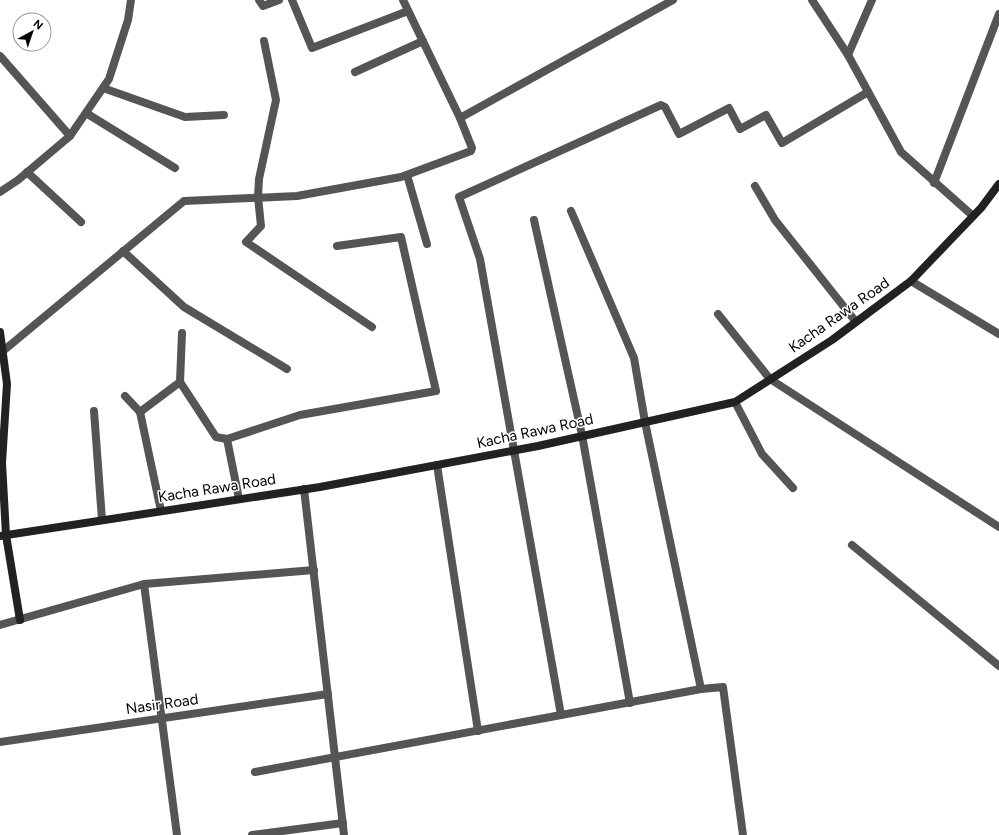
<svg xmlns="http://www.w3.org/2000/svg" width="999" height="835" viewBox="0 0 999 835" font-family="Figtree,sans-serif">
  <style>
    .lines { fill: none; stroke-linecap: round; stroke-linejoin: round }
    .lane { stroke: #555; stroke-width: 8 }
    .street { stroke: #555; stroke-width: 8 }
    .secondary { stroke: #222; stroke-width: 8 }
    .labels { text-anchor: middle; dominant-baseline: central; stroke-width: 3; stroke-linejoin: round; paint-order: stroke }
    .street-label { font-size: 15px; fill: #000; stroke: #fff }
  </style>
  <rect width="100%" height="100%" fill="#fff"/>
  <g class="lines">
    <g class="lane">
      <polyline points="259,0 263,6 279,0"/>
      <polyline points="292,0 312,48 408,11"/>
      <polyline points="355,72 423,41"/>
      <polyline points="103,88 185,117 224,115"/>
      <polyline points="86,113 175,168"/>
      <polyline points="27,172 81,222"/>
      <polyline points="258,197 259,179 276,100 264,41"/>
      <polyline points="180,382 182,333"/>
      <polyline points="140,412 180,382 216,437 227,439"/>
    </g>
    <g class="street">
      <polyline points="812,0 848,55 901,152 973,216"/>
      <polyline points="848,55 872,0"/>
      <polyline points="0,56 70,136"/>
      <polyline points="460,118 673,0"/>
      <polyline points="407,175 427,244"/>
      <polyline points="934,183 999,14"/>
      <polyline points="755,186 775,220 856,322"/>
      <polyline points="0,192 18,180 70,136 109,79 128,20 131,0"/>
      <polyline points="258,197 261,226 246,242 372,327"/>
      <polyline points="571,211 634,358 645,422 701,689 723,687 743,835"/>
      <polyline points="534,220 582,435 630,703"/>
      <polyline points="123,251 184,307 287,369"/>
      <polyline points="911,281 999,334"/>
      <polyline points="718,314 770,379 999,527"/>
      <polyline points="3,351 184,201 297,196 401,177 471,151 472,148 460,118 403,0"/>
      <polyline points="125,396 140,412 161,511"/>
      <polyline points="735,402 762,454 793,488"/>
      <polyline points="94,411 102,520"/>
      <polyline points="437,465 478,731"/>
      <polyline points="304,489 344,835"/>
      <polyline points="239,499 227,439 300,415 436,391 401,237 337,246"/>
      <polyline points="852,545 999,666"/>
      <polyline points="144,584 177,835"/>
      <polyline points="0,625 144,584 314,570"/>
      <polyline points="561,715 480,259 459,197 661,105 665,107 679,134 729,108 740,129 766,115 782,143 868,92"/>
      <polyline points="0,742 328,694"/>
      <polyline points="255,772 701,689"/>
      <polyline points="252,835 343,823"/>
    </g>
    <g class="secondary">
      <polyline points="0,332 7,384 2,463 6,535 20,620"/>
      <polyline points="0,536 320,487 538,446 735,402 832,340 911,281 981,208 999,184"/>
    </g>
  </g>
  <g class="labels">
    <g class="street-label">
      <text transform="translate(839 315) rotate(-35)">Kacha Rawa Road</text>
      <text transform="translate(535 431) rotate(-12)">Kacha Rawa Road</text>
      <text transform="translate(217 488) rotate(-9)">Kacha Rawa Road</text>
      <text transform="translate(162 704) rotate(-8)">Nasir Road</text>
    </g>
  </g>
  <g transform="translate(32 32) rotate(40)"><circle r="19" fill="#ffffff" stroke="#999999"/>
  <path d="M0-3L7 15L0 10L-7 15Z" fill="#000000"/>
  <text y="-6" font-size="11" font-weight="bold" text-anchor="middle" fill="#000000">N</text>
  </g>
</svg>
